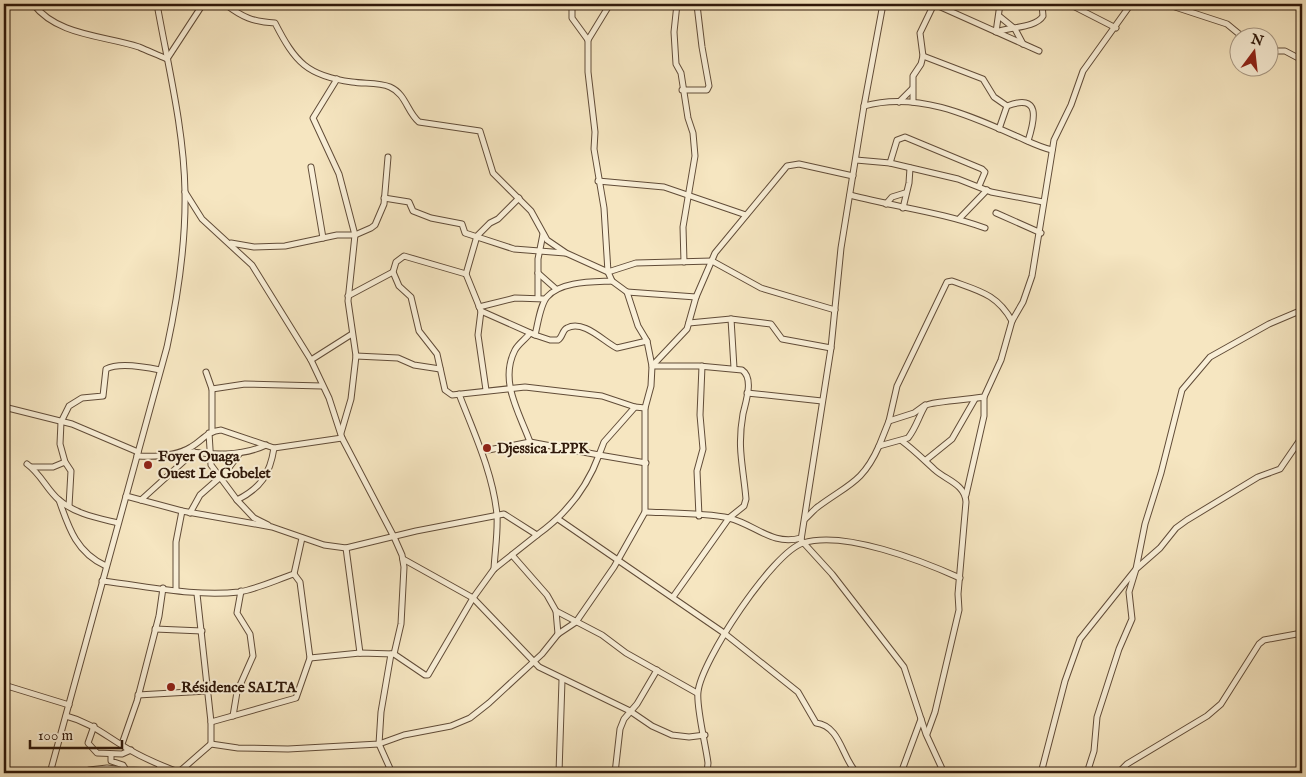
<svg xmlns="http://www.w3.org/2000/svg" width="1306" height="777" viewBox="0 0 1306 777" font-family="'IM FELL English',serif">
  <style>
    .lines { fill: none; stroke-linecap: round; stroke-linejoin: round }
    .street-casing { stroke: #614c38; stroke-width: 7 }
    .street { stroke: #f9efd7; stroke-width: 5 }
    .poi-dot { fill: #8f2418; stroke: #f9efd7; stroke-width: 2 }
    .labels { text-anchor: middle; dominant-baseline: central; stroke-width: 4; stroke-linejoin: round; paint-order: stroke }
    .poi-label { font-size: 15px; font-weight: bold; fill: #2f180a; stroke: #f9efd7; text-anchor: start }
  </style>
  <rect width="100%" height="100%" fill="#f6e6c1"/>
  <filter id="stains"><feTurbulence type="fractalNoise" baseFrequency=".004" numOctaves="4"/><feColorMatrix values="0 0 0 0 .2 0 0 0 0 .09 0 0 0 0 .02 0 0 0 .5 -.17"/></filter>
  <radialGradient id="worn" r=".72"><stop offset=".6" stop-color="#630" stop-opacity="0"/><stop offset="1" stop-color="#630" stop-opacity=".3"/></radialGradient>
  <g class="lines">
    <g class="street-casing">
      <g id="street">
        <path d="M33,4C58,36 102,35 139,47C148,51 158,55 167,59L203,4"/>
        <path d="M225,4C242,17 253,22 275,23C295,62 307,76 352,82C364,84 379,82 390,87C406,94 407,112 419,122L480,131L493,173L531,211L547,240L566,253L608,272L612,281L627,292L638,326L647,341L652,366H699L742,370C754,378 746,401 743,414C737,448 743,465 746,499L744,506L729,518L673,597"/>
        <polyline points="572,4 572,18 588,40 588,72 595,132 594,149 604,208 608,272 636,263 712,261 761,288 835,310"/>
        <polyline points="883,4 864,106 841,248 831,348 801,540 832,574 904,667 926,734 944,773"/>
        <polyline points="934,4 1039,51"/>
        <path d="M1000,4L996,32C1009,27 1036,28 1043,16L1042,4"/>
        <polyline points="1069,4 1116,28"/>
        <polyline points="1166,4 1227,24 1244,38"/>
        <polyline points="999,16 1015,29 1023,44"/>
        <polyline points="588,40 610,4"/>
        <polyline points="1268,51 1285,51 1302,60"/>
        <polyline points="923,56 983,79 994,97 1007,106"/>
        <polyline points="337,79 313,118 339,174 355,235 348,301 356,356 351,399 341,433"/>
        <polyline points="682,90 707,90 709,86 702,47 697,5"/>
        <polyline points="899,102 912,89"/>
        <polyline points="913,102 913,76 921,64 923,56 920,33 934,4"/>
        <path d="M864,106C916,91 969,115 1016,136C1028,141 1039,147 1052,150"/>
        <path d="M999,129L1007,106C1041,93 1035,119 1028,141"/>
        <polyline points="856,160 890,163 958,179 991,192 1043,202"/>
        <polyline points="890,163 897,140 905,137 982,169 985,172 979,186"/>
        <polyline points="311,167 323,238"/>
        <polyline points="598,181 664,187 746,215"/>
        <polyline points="185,192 202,219 252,265 311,360 329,398 342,438 394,537 402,555 404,567 401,624 394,654"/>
        <path d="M850,195C895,207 941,212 985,228"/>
        <polyline points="384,198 409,202 413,211 431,218 462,224 465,233 514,249 565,253"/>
        <polyline points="886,204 892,197 905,193"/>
        <polyline points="903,208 909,183 910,168"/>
        <polyline points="996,213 1041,233"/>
        <polyline points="959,219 987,190"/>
        <polyline points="231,243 254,247 285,246 337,235 355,235 371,228 375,225 384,204 388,157"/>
        <polyline points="684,262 683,227 695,156 693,133 688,118 681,73 676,64 674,32 677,4 697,6"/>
        <polyline points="538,273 556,289"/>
        <polyline points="466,274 404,256 396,262 393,272 399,286 411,297 419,331 437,354 445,390 452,395 525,387 602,396 635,407"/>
        <polyline points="627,292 696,297"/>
        <polyline points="348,296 393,272"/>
        <polyline points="538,298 538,259 543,234"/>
        <polyline points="479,307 515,298 545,299"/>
        <path d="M481,311L535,335C538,324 540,305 547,297C561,281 593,282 612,281"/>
        <polyline points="731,319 734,368"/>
        <polyline points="689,323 731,319 771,324 782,339 831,348"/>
        <path d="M535,335L550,340H558C563,337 562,330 567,328C584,319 605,343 617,348L647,341"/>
        <polyline points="356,356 398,358 414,365 440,369"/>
        <polyline points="311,360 352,334"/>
        <polyline points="206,372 212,389 212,432"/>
        <polyline points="212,389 245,384 322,386"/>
        <polyline points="486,390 478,335 481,311 466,274 477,236 490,223 498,219 519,198"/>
        <polyline points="747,393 822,401"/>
        <path d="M459,394C474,433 493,473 497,515C498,532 495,551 494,569"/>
        <polyline points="4,407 72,424 138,452"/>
        <path d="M889,421L897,386L947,282L952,281C979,291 997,294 1012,321"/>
        <polyline points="209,433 211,465 237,500"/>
        <path d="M902,441C914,450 924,460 935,470C946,480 965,484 966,502L958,594L959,610L935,712L927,734"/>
        <path d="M530,442C519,412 499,381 515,350C519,343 526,339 530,333"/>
        <polyline points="879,446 889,421 914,413 925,405"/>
        <path d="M184,451C211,455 241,457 266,445"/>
        <polyline points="483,451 530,442 599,455 604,442 635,407 645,408"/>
        <path d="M137,456C154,457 175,457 191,447C202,441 207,431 221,430L274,448L342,438"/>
        <polyline points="926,460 952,439 975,399"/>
        <path d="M27,464C41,474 47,490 59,500C75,514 98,518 118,523"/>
        <polyline points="32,467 53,467 65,462"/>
        <polyline points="966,495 984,416 984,397"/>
        <path d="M126,496L182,511L272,527L324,545L346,548L416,531L504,514L537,535C565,515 587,488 599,455L646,463"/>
        <path d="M59,500C69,529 77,553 106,566"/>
        <polyline points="141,500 194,452"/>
        <path d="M69,506L71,471L65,462L60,444L61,422L69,406L82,398L103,396L106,369C119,362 146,367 160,370"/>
        <path d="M645,512C668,513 707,513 729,518C756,525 772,546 801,538"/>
        <polyline points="190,513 200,495 225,473 240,453"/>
        <polyline points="699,516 697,471 703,449 700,415 702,366"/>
        <path d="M558,519L724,633L798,692L816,723C841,726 842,759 857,773"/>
        <path d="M805,519C810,515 814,509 819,506C849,484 863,482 879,446L908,438C916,428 919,416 925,406C928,402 973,399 984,397L1001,360L1012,321L1023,302L1032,276L1054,140L1071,105L1083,71L1131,4"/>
        <path d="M268,525L254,518L237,500C261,488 270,474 274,448"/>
        <polyline points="346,548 360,653"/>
        <polyline points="512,555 547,595 556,611 602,635 626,653 697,693"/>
        <polyline points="403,559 473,598 539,667 630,711 652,726 672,735 689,737 705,735"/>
        <polyline points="294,574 302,538"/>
        <path d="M102,581C147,586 194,597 239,592C257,589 276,580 294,574"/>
        <polyline points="176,590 176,542 182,511"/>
        <polyline points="197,594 211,722 211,744"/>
        <polyline points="556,611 558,634"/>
        <polyline points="155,629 202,631"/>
        <polyline points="391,654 381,712 379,744 392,773"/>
        <polyline points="310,658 360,653 394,654 425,675 428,675 473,598 494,569 537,535"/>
        <polyline points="4,685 69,705"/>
        <polyline points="138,695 207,691"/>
        <path d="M66,716C90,722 106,736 128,749C145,759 162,766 181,773"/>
        <polyline points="233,716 237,692 253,656 250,634 237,613 241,591"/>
        <polyline points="211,722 296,698 310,658 300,582 294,574"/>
        <polyline points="94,726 88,743 97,753 122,754 131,750"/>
        <polyline points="122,744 137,701 159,616 163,588"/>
        <polyline points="111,755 111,761 123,765 126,770 157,771 160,767"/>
        <polyline points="89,770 107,768 126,770 126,773"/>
        <polyline points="179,772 211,744 238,748 288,749 379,744 404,735 451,726 470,718 489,703 542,654 558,634 576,622 614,567 645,512 645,408 651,386 652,366 687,329 696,297 715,253 787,166 799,164 853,176"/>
        <path d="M50,773L167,347C178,296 186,245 185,192C184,129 168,66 157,4"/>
        <polyline points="559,773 562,680"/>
        <polyline points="615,773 620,729 624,719 637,704 657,670"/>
        <path d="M707,773L708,763C706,746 696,707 698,692C701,661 773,552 803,543C844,530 922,561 960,578"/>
        <polyline points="901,773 921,719"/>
        <polyline points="1041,773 1065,681 1080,639 1136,569 1145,524 1161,473 1182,390 1210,357 1269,324 1302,310"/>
        <polyline points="1087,773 1094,751 1097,717 1119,649 1132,619 1129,592 1136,569 1160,548 1176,528 1187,520 1258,477 1280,469 1302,437"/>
        <polyline points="1118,773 1127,764 1207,716 1221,704 1259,644 1264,640 1302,633"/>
      </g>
    </g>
    <use href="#street" class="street"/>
  </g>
  <g class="poi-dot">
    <circle cx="487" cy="448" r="5"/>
    <circle cx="148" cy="465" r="5"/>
    <circle cx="171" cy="687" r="5"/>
  </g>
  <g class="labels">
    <g class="poi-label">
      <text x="497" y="448">Djessica LPPK</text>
      <text x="158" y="456">Foyer Ouaga<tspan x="158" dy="17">Ouest Le Gobelet</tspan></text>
      <text x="181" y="687">Résidence SALTA</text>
    </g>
  </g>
  <rect width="1306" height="777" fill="none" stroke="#f6e6c1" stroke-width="20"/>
  <rect x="5" y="5" width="1296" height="767" fill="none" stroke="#2f180a" stroke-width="2.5"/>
  <rect x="10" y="10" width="1286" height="757" fill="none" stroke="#2f180a"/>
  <g transform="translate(1254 52) rotate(15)"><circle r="24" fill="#f9efd7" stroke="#a89985"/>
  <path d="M0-4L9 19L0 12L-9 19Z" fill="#8f2418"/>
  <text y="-8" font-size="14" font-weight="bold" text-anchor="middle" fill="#2f180a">N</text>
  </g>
  <path d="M30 740v8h92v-8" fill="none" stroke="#2f180a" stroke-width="2.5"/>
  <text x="38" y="740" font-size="15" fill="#2f180a" stroke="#f9efd7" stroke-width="4" paint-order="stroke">100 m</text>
  <rect width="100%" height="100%" filter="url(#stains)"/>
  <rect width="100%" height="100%" fill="url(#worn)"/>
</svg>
